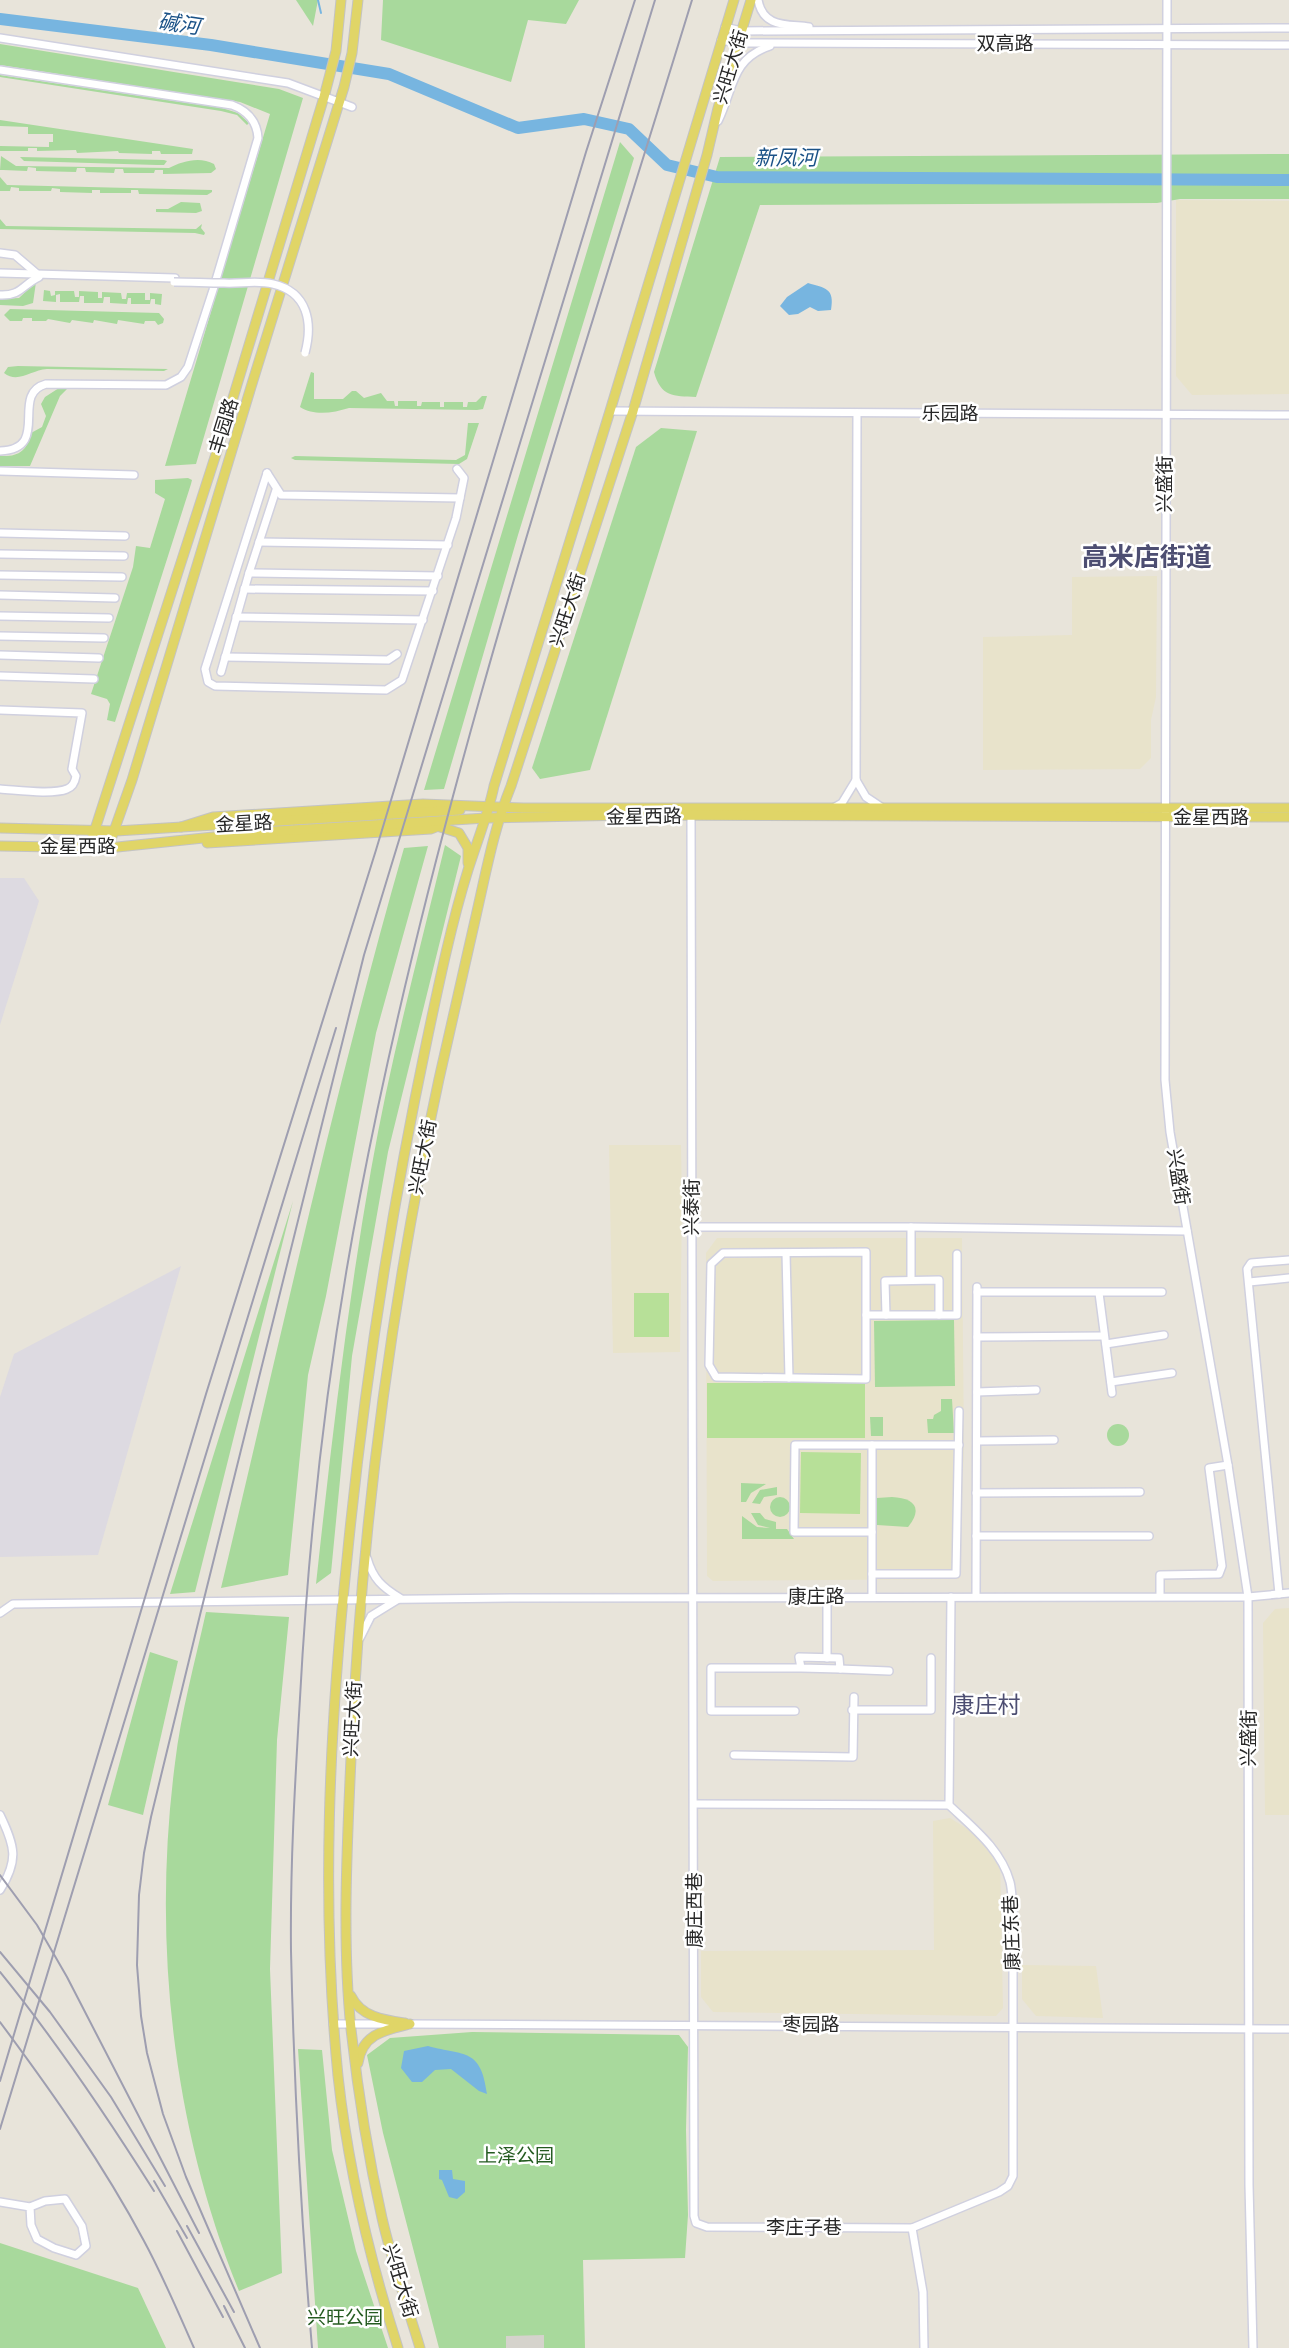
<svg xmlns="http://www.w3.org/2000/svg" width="1289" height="2348" viewBox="0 0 1289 2348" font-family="'Nunito Sans','Noto Sans SC',sans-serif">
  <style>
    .industrial { fill: #dddae1 }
    .education { fill: #e8e3cb }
    .green { fill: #a8d99c }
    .pitch { fill: #b7e098 }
    .plaza { fill: #d5d3cc }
    .water { fill: #77b5e0 }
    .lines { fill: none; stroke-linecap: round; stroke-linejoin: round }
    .stream { stroke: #77b5e0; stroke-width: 2 }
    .river { stroke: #77b5e0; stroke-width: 12 }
    .minor-casing { stroke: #d0d0df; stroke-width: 10 }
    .major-casing { stroke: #c3c3c3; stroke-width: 11 }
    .minor { stroke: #fff; stroke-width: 7 }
    .major { stroke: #e0d567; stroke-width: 9 }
    .rail { stroke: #9e9eb0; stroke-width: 2 }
    .minor-bridge-casing { stroke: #d0d0df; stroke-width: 10; stroke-linecap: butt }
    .minor-bridge { stroke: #fff; stroke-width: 7 }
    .labels { text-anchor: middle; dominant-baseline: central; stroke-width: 5; stroke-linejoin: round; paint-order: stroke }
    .street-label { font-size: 19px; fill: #272727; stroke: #fff }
    .park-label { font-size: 19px; fill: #245b20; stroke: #fff }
    .water-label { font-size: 21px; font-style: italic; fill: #1b5287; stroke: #fff }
    .quarter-label { font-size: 23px; fill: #4d4e72; stroke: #fff }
    .district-label { font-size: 26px; font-weight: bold; fill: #4d4e72; stroke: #fff }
  </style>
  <rect width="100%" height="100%" fill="#e8e4da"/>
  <g class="industrial">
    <polygon points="0,878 24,878 39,901 0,1025"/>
    <polygon points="181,1266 98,1555 0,1557 0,1397 14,1354"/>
  </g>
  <g class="education">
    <polygon points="1176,200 1289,201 1289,394 1192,395 1176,376"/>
    <polygon points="1157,576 1156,697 1151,720 1151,758 1140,769 983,770 983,637 1072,635 1072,577"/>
    <polygon points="609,1145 681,1145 682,1205 680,1352 613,1353"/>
    <polygon points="717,1238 962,1238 964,1448 959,1579 713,1581 707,1576 706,1253"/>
    <polygon points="1289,1608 1289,1815 1265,1815 1263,1623 1275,1609"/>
    <polygon points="950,1818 987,1841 1000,1858 1003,2008 996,2016 713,2012 701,1997 701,1951 934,1950 933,1821"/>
    <polygon points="1022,1965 1096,1966 1103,2018 1036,2016 1022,1999"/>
  </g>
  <g class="green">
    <polygon points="296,0 318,0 313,26"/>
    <polygon points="383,0 579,0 566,24 528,20 511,82 381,40"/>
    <polygon points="0,44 279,89 303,98 196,464 165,466 270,114 240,102 0,65"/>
    <polygon points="0,75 222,108 238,113 249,123 247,125 237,115 221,111 0,77"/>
    <polygon points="0,120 193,149 192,154 161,154 160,151 152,151 152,154 119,153 118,151 77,153 76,150 37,151 37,148 28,148 28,151 0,151 0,146 49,147 49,142 53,142 53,134 28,134 28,127 0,126"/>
    <polygon points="620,142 634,158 518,535 444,789 424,790"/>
    <path d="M1289,154V199H1180L1157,203L760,205L696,397C673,396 661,397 654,372L720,157Z"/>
    <path d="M1,156L16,166L169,168C182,161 200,156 214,164L216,169L211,173L163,174V170H155L154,173H124L123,169H115L114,173L86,172L85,168H77L76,172L36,171V168L28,167L27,171L3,170H0Z"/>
    <polygon points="20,157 164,160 167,161 164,165 157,165 24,161"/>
    <polygon points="0,177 7,185 212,190 212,192 207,195 139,194 138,190 131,190 131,193 100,193 100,190 92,190 92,193 60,192 60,189 52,188 51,191 19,191 19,188 11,187 10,191 0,191"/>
    <polygon points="181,202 200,203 202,211 196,213 156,212 156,209 168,209"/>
    <polygon points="0,219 6,226 196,229 202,224 201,228 205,233 204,235 195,233 0,229"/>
    <polygon points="36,282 33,303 23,306 0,305 0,299 19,298"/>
    <polygon points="44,290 50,291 51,296 55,295 55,291 74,291 75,297 79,297 79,291 98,292 98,298 102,298 102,292 121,293 122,299 126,299 127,293 145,293 145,300 150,300 150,293 162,294 161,305 155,304 155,299 151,299 150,304 131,304 131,298 128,298 127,304 110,303 110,297 104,297 103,303 84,303 84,296 80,296 79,302 60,302 60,294 56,295 56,302 43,301"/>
    <polygon points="10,309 159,313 164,319 163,323 158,325 155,321 145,321 144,324 118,320 117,324 94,320 93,323 72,320 70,323 48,319 46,321 32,321 32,318 23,318 22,321 10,321 4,315"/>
    <path d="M18,366L168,369L164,371L47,369C31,370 18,384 4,373L8,367Z"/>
    <path d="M311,372L314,373V399H343L352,391H356L364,398L381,393L387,401H394L395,406H398V401H417V406H421L422,402H440V407H444V402H463V407H467L468,402H476L482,396H487L483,409L477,410L349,408C333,413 314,416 300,407Z"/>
    <path d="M59,388L67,389L60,396L30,466H0V456C19,457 27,451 31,433L42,427L46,416L41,404L45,397Z"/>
    <polygon points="468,423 479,423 467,459 459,464 295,460 291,458 295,456 456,460 465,455"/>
    <polygon points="661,428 697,431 590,770 540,779 532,768 636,447"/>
    <polygon points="188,478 192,480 191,484 115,722 107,720 110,704 107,699 91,694 133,567 136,546 150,548 165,499 155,493 155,480"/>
    <path d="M445,845L461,856L388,1152L352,1356L331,1573L316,1584C331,1446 347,1307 371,1170C390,1061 419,953 445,845Z"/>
    <path d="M428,846L376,1033L326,1296L308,1375L288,1575L221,1588C280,1341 334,1092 404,848Z"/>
    <polygon points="293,1201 195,1592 170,1594"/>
    <polygon points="954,1320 955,1386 875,1387 874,1321"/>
    <polygon points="941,1399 952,1399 954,1433 928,1433 927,1419 933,1419 934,1415 941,1411"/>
    <polygon points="870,1417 883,1417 883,1436 871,1436"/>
    <circle cx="1118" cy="1435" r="11"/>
    <polygon points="741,1483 766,1484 751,1493 746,1502 741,1502"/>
    <polygon points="777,1487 777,1495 764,1497 760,1504 752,1503 760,1490"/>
    <circle cx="780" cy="1507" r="10"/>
    <path d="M892,1497C913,1498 924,1507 908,1527L877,1525V1498Z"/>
    <polygon points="751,1513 760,1513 765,1519 776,1522 776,1529 787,1529 794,1539 742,1539 742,1516 757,1527 770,1528 758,1525"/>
    <path d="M206,1612L289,1617L277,1740L270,1969L282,2273L239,2291C172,2126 152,1939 175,1763C181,1712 195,1662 206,1612Z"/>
    <polygon points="150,1652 178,1661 143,1815 108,1805"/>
    <polygon points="472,2032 679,2035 688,2047 686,2130 688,2215 685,2258 583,2260 585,2348 439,2348 383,2133 367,2055 390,2038"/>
    <polygon points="298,2049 322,2050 332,2150 356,2251 388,2348 318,2348"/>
    <polygon points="0,2243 138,2288 166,2348 0,2348"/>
  </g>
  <g class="pitch">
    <rect x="634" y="1293" width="35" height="44"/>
    <rect x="707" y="1383" width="158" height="55"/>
    <polygon points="801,1452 861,1453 860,1514 800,1513"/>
  </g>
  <polygon class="plaza" points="544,2335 544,2348 506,2348 506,2336"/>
  <g class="water">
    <path d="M808,283C825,288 835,288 831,310L818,311L810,307L798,314L789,315L780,306L787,297Z"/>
    <path d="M428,2046C465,2056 481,2048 487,2094L479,2091L451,2069L435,2070L422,2082H412L401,2068L404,2051Z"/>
    <polygon points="439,2170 452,2170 453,2179 465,2181 465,2192 457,2199 449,2197 442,2180 439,2179"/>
  </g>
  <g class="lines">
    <polyline class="stream" points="318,0 321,13"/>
    <polyline class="river" points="0,19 211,45 389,74 518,128 584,119 629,129 667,165 717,177 1289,180"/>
    <g class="minor-casing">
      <g id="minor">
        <path d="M758,0C763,28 787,24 809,27"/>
        <polyline points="1167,0 1165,1080 1170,1132 1228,1465 1248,1597 1249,2185 1253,2348"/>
        <polyline points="725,27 741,31 1289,28"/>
        <polyline points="0,38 288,83 352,107"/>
        <polyline points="721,40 738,43 1289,45"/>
        <path d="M0,70L232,105C248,111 257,122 258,138L213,290L188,367L181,377L166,385L46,384C9,394 52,449 0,451"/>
        <path d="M718,121C734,88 731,59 770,46"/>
        <polyline points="0,253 15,255 36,273"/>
        <polyline points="0,273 175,278"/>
        <path d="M0,295C21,296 22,285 39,277"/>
        <polyline points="610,411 1289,415"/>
        <polyline points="857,413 856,780 866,797 881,807"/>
        <polyline points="0,471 134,475"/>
        <polyline points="267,473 205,669 208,682 215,686 386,690 402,680 456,518 464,478 457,469"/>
        <polyline points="267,473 281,495 460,498"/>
        <polyline points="0,533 125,536"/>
        <polyline points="259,542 448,545"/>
        <polyline points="0,554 124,556"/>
        <polyline points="249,573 438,576"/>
        <polyline points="0,575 122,577"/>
        <polyline points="244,589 433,591"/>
        <polyline points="0,595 115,598"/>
        <polyline points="0,616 109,618"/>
        <polyline points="236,617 423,620"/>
        <polyline points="0,636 104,638"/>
        <polyline points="0,655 99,658"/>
        <polyline points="225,657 388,660 397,654"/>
        <polyline points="221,672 249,573 276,490"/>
        <polyline points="0,676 94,679"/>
        <path d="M0,710L82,713L72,769L76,776C75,782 73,787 67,789C52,795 17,790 0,789"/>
        <polyline points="833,808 842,803 856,780"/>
        <path d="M691,816L694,2216L696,2223L707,2227L912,2228L999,2192L1008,2186L1013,2176V1909C1012,1900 1012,1890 1010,1882C1001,1849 972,1827 949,1805L951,1597"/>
        <polyline points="692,1227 911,1227 1187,1231"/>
        <polyline points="911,1227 911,1280"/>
        <polygon points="866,1252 866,1379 716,1377 709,1365 711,1264 723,1253"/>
        <polyline points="786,1253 789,1378"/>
        <polyline points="1249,1282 1289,1278"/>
        <polyline points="977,1292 1162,1292"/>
        <polyline points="1099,1293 1112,1393"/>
        <polyline points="866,1315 957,1315 957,1254"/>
        <polyline points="886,1315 885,1281 939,1280 939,1315"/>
        <polyline points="977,1337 1104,1336"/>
        <polyline points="1106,1344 1164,1335"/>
        <polyline points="1111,1382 1172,1373"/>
        <polyline points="977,1392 1036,1390"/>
        <polyline points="977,1441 1054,1440"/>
        <polyline points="872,1445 872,1596"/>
        <polyline points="976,1493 1140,1492"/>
        <polyline points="872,1532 794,1532 795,1445 959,1445"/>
        <polyline points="976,1536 1149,1536"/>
        <path d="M367,1558C373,1579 382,1587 400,1598"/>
        <polyline points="872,1574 956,1574 959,1411"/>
        <polyline points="1279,1594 1247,1269 1251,1263 1289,1260"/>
        <polyline points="976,1596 977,1287"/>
        <polyline points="1160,1596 1160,1575 1219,1574 1222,1566 1209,1468 1228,1465"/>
        <polyline points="827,1597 827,1658"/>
        <polyline points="0,1613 13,1604 515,1598 1248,1597 1289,1593"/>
        <polyline points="360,1638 371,1616 397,1600"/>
        <polyline points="840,1669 889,1671"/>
        <polyline points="852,1710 931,1710 931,1658"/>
        <polyline points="795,1711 711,1711 711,1668 801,1668 799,1657 839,1658 840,1669 801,1668"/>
        <polyline points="734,1755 853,1757 854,1697"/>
        <polyline points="694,1804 949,1805"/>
        <path d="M0,1815C15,1846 19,1860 0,1890"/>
        <polyline points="333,2024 392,2024"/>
        <polyline points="408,2024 1289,2029"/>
        <polyline points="0,2202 30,2207 45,2201 65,2199 82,2226 86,2246 76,2255 54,2248 37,2239 31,2225 30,2207"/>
        <polyline points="912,2228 923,2292 924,2348"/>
      </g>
    </g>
    <g class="major-casing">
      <g id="major">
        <polyline points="437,826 459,833 468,848 468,863"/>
        <polyline points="181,827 213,817 423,804 523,808 1289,808"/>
        <polyline points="0,828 116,831 460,810"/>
        <polyline points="207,843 431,829 446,823"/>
        <polyline points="0,846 108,848 261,832 486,818 632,815 1289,817"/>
        <polyline points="89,848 216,454 324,97 336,51 341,0"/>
        <polyline points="108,848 132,780 251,387 344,87 352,53 358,0"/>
        <path d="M351,1996C361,2017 384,2020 405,2023"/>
        <path d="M358,2063C362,2034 385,2030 410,2024"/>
        <path d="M398,2348C370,2260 348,2168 338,2076C321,1904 329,1731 347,1559C364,1385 391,1211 427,1040C439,983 451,925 468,870C477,841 488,815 494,786L610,411L734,0"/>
        <path d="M420,2348C407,2305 392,2262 382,2218C368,2156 358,2093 351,2029C342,1942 347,1846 351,1758C361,1531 391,1302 439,1079C451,1025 464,971 476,916C486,872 494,828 511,786L633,411L707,155L718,108L751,0"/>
      </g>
    </g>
    <use href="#minor" class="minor"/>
    <use href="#major" class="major"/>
    <g class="rail">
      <polyline points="0,1875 37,1925 67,1977 199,2233"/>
      <polyline points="0,1952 50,2012 111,2097 165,2186"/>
      <path d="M0,1972C57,2042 106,2115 154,2191"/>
      <path d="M0,2022C52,2092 103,2164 144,2241C163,2276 178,2312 194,2348"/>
      <polyline points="0,2081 206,1394 376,850 586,152 635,0"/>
      <polyline points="0,2129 336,1028"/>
      <polyline points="154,2181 187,2238"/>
      <polyline points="187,2226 234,2312"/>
      <polyline points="177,2231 223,2317"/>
      <polyline points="224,2306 245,2348"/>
      <polyline points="260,2348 186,2177 163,2114 147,2053 141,2016 137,1965 139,1895 144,1853 151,1817 200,1615 364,955 655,0"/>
      <path d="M312,2348C301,2216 294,2084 291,1951C290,1867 295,1782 300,1698C309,1530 328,1361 360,1196C438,789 571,395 692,0"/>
    </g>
    <g class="minor-bridge-casing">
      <path id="minor-bridge" d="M174,282C191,282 207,283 224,283C240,284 257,280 273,284C308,292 313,323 305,353"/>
    </g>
    <use href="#minor-bridge" class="minor-bridge"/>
  </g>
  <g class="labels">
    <g class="street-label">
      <text x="1005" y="44">双高路</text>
      <text transform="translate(731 67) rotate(-73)">兴旺大街</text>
      <text x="950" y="414">乐园路</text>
      <text transform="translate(224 426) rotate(-73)">丰园路</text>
      <text transform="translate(1165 484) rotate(-90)">兴盛街</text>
      <text transform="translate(568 610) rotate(-72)">兴旺大街</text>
      <text transform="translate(644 817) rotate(-1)">金星西路</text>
      <text x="1211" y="818">金星西路</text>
      <text transform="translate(244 824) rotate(-3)">金星路</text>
      <text x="78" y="847">金星西路</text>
      <text transform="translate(423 1157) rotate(-79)">兴旺大街</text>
      <text transform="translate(1178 1177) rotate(81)">兴盛街</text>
      <text transform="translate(692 1207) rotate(-90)">兴泰街</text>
      <text x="816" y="1597">康庄路</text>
      <text transform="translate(353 1719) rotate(-87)">兴旺大街</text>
      <text transform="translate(1249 1738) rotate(-90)">兴盛街</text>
      <text transform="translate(695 1910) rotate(-90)">康庄西巷</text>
      <text transform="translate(1012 1933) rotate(-92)">康庄东巷</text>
      <text x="811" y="2025">枣园路</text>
      <text x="804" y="2228">李庄子巷</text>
      <text transform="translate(400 2281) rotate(73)">兴旺大街</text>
    </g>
    <g class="park-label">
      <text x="516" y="2156">上泽公园</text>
      <text x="345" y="2318">兴旺公园</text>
    </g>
    <g class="water-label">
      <text transform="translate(179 24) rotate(8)">碱河</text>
      <text x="786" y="158">新凤河</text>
    </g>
    <g class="quarter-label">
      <text x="986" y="1705">康庄村</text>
    </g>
    <g class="district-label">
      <text x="1147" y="557">高米店街道</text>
    </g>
  </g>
</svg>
